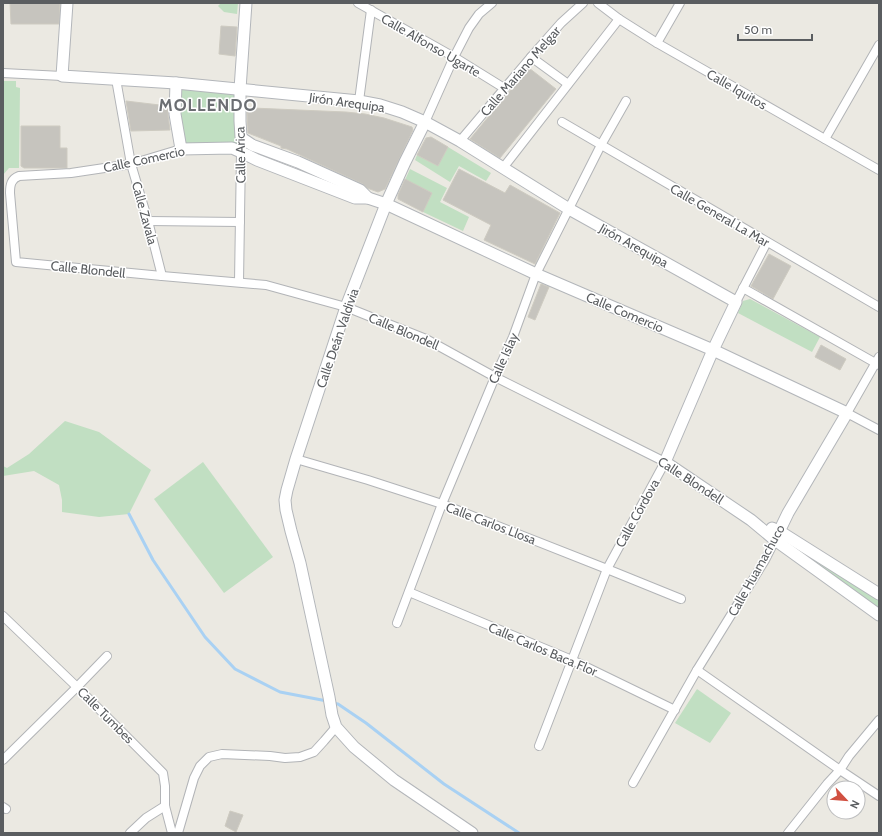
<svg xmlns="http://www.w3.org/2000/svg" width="882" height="836" viewBox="0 0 882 836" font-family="Cabin,sans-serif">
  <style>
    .green { fill: #c1dfc2 }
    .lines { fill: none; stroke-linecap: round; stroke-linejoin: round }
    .stream { stroke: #a9d1f3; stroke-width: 3 }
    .building { fill: #c6c4be; stroke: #cecbc1 }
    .street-casing { stroke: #b2b4b7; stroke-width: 10 }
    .secondary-casing { stroke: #b3b6ba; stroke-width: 13 }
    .street { stroke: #fff; stroke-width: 8 }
    .secondary { stroke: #fff; stroke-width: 11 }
    .labels { text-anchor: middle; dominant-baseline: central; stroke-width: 3; stroke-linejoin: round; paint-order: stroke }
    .street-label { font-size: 13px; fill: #5a5d60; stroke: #fff }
    .district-label { font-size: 17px; font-weight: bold; letter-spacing: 1px; fill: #6b6e72; stroke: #fff }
  </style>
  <rect width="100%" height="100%" fill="#ebe9e2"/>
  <g class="green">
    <polygon points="221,3 238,3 237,14 224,12 218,6"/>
    <polygon points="3,81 16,81 16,87 20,88 19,168 9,168 3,175"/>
    <polygon points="176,83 240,89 241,152 181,149"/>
    <polygon points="448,147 491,173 486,181 459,166 450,182 415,160 417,155 438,166"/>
    <polygon points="410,169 447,188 440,202 469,217 463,231 423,212 432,193 405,180"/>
    <polygon points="750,299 820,337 812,352 738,313 743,301"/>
    <polygon points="65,421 99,432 151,470 129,514 99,517 62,512 62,500 59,485 34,471 3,476 3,466 7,468 29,454"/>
    <polygon points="203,462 273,557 224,593 154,499"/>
    <polygon points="800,546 879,598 879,609 798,551"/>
    <polygon points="697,689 731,713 710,743 675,723"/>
  </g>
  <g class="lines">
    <g class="stream">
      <polyline points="129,514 153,560 205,637 235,669 280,692 327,701"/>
      <polyline points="332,703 338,704 366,723 444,784 519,833"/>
    </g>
  </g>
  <g class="building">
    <polygon points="10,3 60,3 59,24 11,24"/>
    <polygon points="221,26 237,27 235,56 219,54"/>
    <polygon points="529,68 556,89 500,158 470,139"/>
    <polygon points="126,101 168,106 168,115 170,130 131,131"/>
    <polygon points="252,108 346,112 365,114 384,118 412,127 413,130 385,189 378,192 367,188 363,184 326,167 287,149 281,148 281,146 248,133 247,112"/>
    <polygon points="21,126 60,126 60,148 67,148 67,168 24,168 21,166"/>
    <polygon points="431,137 448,147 438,166 417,155 426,138"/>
    <polygon points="459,169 505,193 510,185 560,213 535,264 484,240 491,225 443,200"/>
    <polygon points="405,179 432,193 423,212 398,199 398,195"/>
    <polygon points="769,254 791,266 773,299 751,286"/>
    <polygon points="541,284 549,287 535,320 528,317"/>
    <polygon points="821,345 846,359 840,370 815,357"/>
    <polygon points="230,811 243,815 236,832 225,826"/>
  </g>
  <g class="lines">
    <g class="street-casing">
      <g id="street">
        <polyline points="358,3 454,57 504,88"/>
        <polyline points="598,3 619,19 657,43 879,170"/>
        <polyline points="657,43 680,3"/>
        <polyline points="531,57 568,84"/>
        <polyline points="3,73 62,76"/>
        <polyline points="116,79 131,164 148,221 162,276"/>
        <polyline points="359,101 371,10"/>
        <polyline points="425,122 454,57 469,28 479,14 492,3"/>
        <polyline points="562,122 879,307"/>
        <polyline points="825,139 879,45"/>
        <polyline points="460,141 531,57 561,23 583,3"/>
        <path d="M181,149L131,164L71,173L19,176C11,179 10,185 10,193L16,262L162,276L266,285L346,307L426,339L495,377L665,462L607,569L539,746"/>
        <polyline points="503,168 619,19"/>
        <polyline points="148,221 240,222"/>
        <polyline points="239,282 241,152 243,139"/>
        <polyline points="743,288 879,365"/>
        <polyline points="736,302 767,242"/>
        <polyline points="879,357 847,413 879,430"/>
        <polyline points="296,459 368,480 442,504 607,569 681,599"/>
        <polyline points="409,592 572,660 675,710"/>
        <polyline points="3,616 77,687 163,773 165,786 165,806 172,833"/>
        <polyline points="397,623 442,504 495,377 513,337 536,274 601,145 626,101"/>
        <polyline points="697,670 840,770 879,796"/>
        <polyline points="3,760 77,687 107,656"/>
        <polyline points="633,783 697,670 765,560 775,540"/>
        <polyline points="3,807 6,809"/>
        <polyline points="130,833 146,818 165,806"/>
        <polyline points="178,833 194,778 200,766 209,757 222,754 270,756 285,758 300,757 314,752 324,741 336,727"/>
        <polyline points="788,833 827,784 840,770 849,756 879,720"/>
      </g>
    </g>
    <g class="secondary-casing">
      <g id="secondary">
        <polyline points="67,3 62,76 176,83 359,101 380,105 402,112 425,122 460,141 569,209 736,302 713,350 665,462 751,520 775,540 879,615"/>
        <polyline points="246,3 240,89 240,121 241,137 243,139 252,145 298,162 360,190 368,198"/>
        <polyline points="176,83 175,114 181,149 232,148 241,152 257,160 355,198 368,198 386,204 536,274 713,350 847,413 788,513 775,540"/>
        <polyline points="425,122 405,162 386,204 346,307 296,459 287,490 285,500 286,510 291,531 300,563 329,697 332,715 336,727 354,747 394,780 472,833"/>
        <polyline points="772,528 779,531 879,594"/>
      </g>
    </g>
    <use href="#street" class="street"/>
    <use href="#secondary" class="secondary"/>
  </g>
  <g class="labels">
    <g class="street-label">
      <text transform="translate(431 45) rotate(30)">Calle Alfonso Ugarte</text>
      <text transform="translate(520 71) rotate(-49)">Calle Mariano Melgar</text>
      <text transform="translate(737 89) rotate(30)">Calle Iquitos</text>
      <text transform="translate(347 102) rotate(8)">Jirón Arequipa</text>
      <text transform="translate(240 155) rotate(-91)">Calle Arica</text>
      <text transform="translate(144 159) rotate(-12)">Calle Comercio</text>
      <text transform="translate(145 213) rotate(75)">Calle Zavala</text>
      <text transform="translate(720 215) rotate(30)">Calle General La Mar</text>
      <text transform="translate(634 245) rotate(29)">Jirón Arequipa</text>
      <text transform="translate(88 269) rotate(6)">Calle Blondell</text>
      <text transform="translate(625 312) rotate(23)">Calle Comercio</text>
      <text transform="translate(404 331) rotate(23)">Calle Blondell</text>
      <text transform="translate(337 338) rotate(-71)">Calle Deán Valdivia</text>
      <text transform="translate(503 358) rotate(-66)">Calle Islay</text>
      <text transform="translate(691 480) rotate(33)">Calle Blondell</text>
      <text transform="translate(637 513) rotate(-61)">Calle Córdova</text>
      <text transform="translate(491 523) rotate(21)">Calle Carlos Llosa</text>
      <text transform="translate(756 570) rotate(-61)">Calle Huamachuco</text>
      <text transform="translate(543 649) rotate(23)">Calle Carlos Baca Flor</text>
      <text transform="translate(106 715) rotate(45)">Calle Tumbes</text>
    </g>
    <g class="district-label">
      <text x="208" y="105">MOLLENDO</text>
    </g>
  </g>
  <rect width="882" height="836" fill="none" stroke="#5a5d60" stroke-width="8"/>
  <g transform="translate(846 800) rotate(116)"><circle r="19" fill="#ffffff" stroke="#bdbebf"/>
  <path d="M0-3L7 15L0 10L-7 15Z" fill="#d15041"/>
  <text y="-6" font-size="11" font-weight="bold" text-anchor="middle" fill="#5a5d60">N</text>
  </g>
  <path d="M738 34v6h74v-6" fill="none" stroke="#5a5d60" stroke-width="2"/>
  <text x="744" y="34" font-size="12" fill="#5a5d60" stroke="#ffffff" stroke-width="3" paint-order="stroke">50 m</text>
</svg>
